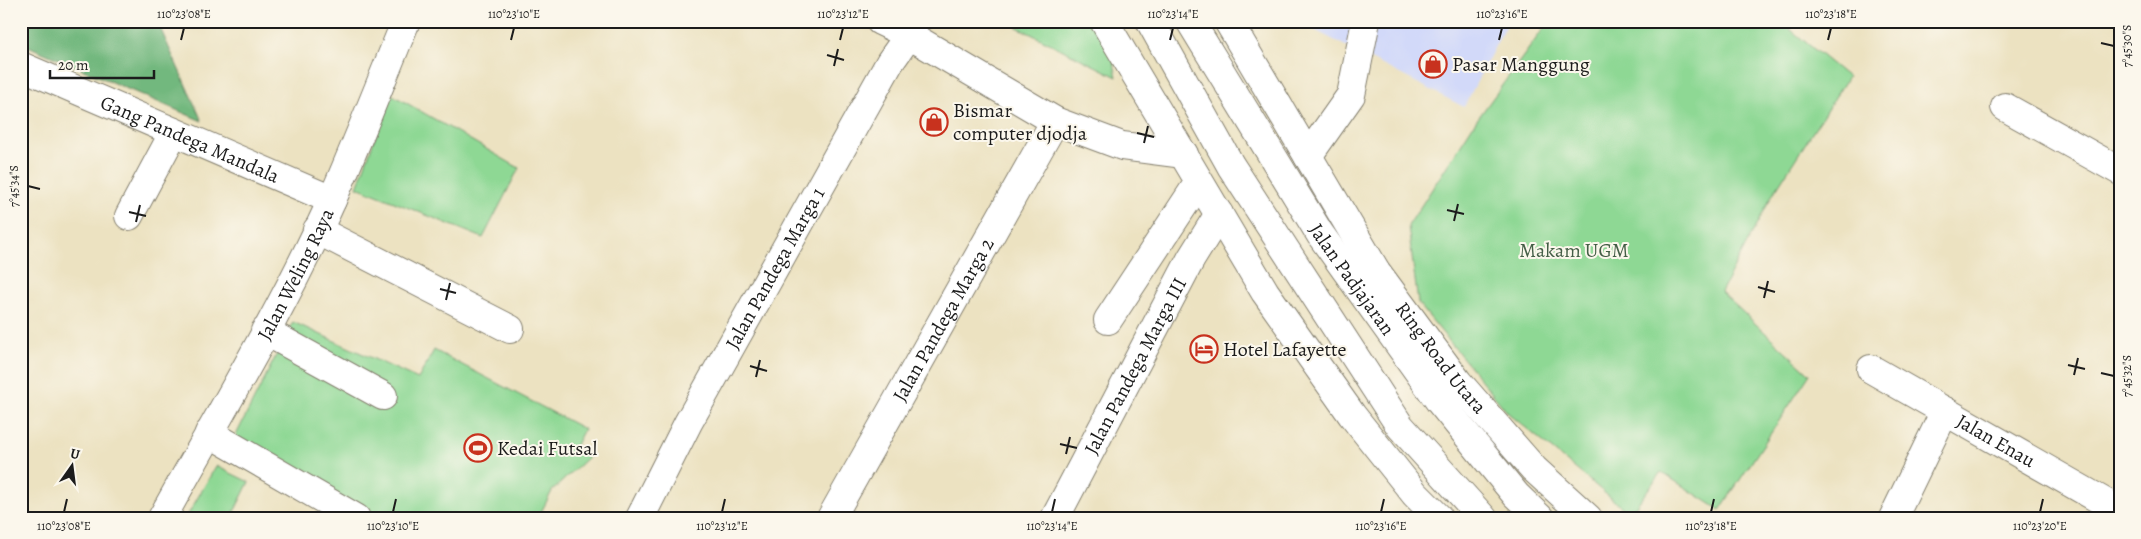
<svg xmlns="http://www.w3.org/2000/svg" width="2141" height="539" viewBox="0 0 2141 539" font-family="Alegreya,serif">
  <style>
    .built { fill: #d2d9f9 }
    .green { fill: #8ed894; stroke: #557a58 }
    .forest { fill: #72b87e; stroke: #476a4d }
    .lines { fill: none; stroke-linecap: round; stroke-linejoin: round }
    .minor-casing { stroke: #847f6e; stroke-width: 30 }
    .highway-casing { stroke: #847f6e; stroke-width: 30 }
    .minor { stroke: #fff; stroke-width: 28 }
    .highway { stroke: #fff; stroke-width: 28 }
    .ticks { fill: none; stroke: #1c1c1c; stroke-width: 2 }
    .labels { text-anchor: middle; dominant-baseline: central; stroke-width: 4; stroke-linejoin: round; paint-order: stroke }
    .poi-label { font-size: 20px; fill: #1c1c1c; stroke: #fbf7ec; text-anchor: start }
    .street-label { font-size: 20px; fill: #1c1c1c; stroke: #fbf7ec }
    .park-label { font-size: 20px; fill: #445e46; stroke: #fbf7ec }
    .neatline { fill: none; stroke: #1c1c1c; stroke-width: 2 }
    .ticks-label { font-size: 12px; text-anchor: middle; fill: #1c1c1c }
  </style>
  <rect width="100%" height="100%" fill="#fbf7ec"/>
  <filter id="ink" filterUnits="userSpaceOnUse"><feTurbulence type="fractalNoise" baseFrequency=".02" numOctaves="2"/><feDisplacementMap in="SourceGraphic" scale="10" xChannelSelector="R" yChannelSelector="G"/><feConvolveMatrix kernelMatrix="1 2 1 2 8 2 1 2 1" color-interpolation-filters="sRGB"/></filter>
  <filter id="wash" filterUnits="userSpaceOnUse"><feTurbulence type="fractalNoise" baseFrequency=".0096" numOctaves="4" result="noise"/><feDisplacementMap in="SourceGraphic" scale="20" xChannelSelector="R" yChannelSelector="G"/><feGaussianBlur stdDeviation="1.12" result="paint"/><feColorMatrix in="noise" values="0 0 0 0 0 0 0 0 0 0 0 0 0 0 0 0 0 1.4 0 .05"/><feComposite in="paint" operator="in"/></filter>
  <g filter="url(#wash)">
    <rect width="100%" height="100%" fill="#ece2c1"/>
    <polygon class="built" points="1297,21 1508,21 1464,107"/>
    <g class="green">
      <polygon points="1005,21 1091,21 1112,54 1117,77"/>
      <polygon points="1549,21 1780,21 1848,77 1773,194 1721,292 1810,374 1720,510 1661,472 1630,514 1508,413 1418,303 1408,226 1476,121"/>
      <polygon points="391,94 519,168 483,238 357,187"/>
      <polygon points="293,322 418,379 434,350 584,429 574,449 589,456 552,491 538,518 340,518 225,457"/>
      <polygon points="216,466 249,482 231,518 186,518"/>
    </g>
    <polygon class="forest" points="21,21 157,21 202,121 21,43"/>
  </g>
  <g filter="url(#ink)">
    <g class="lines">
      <g class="minor-casing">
        <g id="minor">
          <polyline points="880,21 909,35 1055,121 1122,146 1184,154"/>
          <polyline points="1104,21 1265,292 1352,415 1415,494 1439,518"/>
          <path id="s1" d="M1228,21L1376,271L1458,382L1534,469L1588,518"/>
          <path id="s2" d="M21,66L332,200"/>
          <polyline points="2005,107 2120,171"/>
          <polyline points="1308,156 1351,95 1366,21"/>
          <polyline points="129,216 174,132"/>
          <polyline points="317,230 510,329"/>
          <polyline points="1108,320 1199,182"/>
          <polyline points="265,331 383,396"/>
          <path id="s3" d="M1871,369L2120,511"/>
          <polyline points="209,433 356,518"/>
          <path id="s4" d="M162,518C220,413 283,309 332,200C358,141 381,81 406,21"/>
          <path id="s5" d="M640,518L688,423L890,62L909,35L915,21"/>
          <path id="s6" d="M831,518L1055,121"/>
          <path id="s7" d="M1055,518L1191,259L1219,214"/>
          <polyline points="1893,518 1945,411"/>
        </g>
      </g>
      <g class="highway-casing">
        <g id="highway">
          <polyline points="1150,21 1231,166 1400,426 1483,518"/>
          <path id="s8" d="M1190,21L1320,234L1440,402L1516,495L1540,518"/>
        </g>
      </g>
      <use href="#minor" class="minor"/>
      <use href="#highway" class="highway"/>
    </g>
  </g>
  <path class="ticks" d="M181,40L184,28M511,40L514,28M840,40L843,28M1170,40L1173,28M1499,40L1502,28M1828,40L1831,28M2101,43L2114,46M827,55L844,60M834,66L838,49M1137,133L1154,137M1144,143L1148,126M28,186L40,189M1447,210L1464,214M129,212L146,216M1454,221L1458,204M136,222L140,205M1758,287L1775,292M440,289L456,293M1764,298L1768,281M446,300L450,283M2068,365L2085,369M750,366L767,371M2101,373L2114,376M2074,375L2078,358M756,377L760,360M1060,444L1077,448M1066,454L1070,437M64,512L67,499M393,512L396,499M722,512L725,499M1052,512L1055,499M1381,512L1384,499M1711,512L1714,499M2040,512L2043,499"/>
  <defs>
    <g id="shop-ring" transform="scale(1.4375)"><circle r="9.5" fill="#fbf7ec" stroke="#c8321e" stroke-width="1.5"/><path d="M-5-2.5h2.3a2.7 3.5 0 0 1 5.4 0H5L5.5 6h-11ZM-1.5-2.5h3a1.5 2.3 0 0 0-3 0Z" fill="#c8321e"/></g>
    <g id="hotel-ring" transform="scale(1.4375)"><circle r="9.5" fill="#fbf7ec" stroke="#c8321e" stroke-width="1.5"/><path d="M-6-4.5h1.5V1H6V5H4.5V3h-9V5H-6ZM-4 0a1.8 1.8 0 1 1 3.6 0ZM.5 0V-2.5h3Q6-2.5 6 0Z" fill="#c8321e"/></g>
    <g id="stadium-ring" transform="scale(1.4375)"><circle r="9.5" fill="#fbf7ec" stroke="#c8321e" stroke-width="1.5"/><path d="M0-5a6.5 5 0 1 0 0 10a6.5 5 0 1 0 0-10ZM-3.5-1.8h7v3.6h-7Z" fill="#c8321e"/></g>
  </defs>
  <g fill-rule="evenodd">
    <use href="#shop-ring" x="1433" y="64"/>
    <use href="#shop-ring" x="934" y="122"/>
    <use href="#hotel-ring" x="1204" y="349"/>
    <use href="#stadium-ring" x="478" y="448"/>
  </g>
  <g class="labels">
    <g class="poi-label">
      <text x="1452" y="64">Pasar Manggung</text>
      <text x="953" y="110">Bismar<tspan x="953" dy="23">computer djodja</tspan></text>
      <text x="1223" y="349">Hotel Lafayette</text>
      <text x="497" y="448">Kedai Futsal</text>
    </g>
    <g class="street-label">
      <text stroke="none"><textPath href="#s2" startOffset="184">Gang Pandega Mandala</textPath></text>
      <text stroke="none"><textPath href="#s5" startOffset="284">Jalan Pandega Marga 1</textPath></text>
      <text stroke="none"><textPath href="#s4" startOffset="278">Jalan Weling Raya</textPath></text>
      <text stroke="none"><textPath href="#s8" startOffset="305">Jalan Padjajaran</textPath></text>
      <text stroke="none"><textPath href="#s6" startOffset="228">Jalan Pandega Marga 2</textPath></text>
      <text stroke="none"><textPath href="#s1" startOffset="399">Ring Road Utara</textPath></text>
      <text stroke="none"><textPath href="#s7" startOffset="172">Jalan Pandega Marga III</textPath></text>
      <text stroke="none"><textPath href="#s3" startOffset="144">Jalan Enau</textPath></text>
    </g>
    <g class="park-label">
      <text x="1574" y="250">Makam UGM</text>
    </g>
  </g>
  <rect width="2141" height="539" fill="none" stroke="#fbf7ec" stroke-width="55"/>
  <g transform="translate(72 466) rotate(14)" stroke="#fbf7ec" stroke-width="4" paint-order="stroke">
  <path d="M0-4L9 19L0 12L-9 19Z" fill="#1c1c1c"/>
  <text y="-8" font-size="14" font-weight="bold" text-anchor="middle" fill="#1c1c1c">U</text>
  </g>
  <path d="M50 70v8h104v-8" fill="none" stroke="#1c1c1c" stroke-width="2.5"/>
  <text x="58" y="70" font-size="15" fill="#1c1c1c" stroke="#fbf7ec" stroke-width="4" paint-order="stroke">20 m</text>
  <rect x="28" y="28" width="2086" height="484" class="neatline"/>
  <g class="ticks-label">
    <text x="184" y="18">110°23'08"E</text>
    <text x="514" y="18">110°23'10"E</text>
    <text x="843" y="18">110°23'12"E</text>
    <text x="1173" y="18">110°23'14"E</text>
    <text x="1502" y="18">110°23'16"E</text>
    <text x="1831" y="18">110°23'18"E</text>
    <text transform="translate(2127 46) rotate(-90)" y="4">7°45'30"S</text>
    <text transform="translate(14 186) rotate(-90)" y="4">7°45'34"S</text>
    <text transform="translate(2127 376) rotate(-90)" y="4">7°45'32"S</text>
    <text x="64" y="530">110°23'08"E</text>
    <text x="393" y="530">110°23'10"E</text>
    <text x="722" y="530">110°23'12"E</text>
    <text x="1052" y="530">110°23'14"E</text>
    <text x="1381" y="530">110°23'16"E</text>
    <text x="1711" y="530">110°23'18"E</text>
    <text x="2040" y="530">110°23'20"E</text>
  </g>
</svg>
